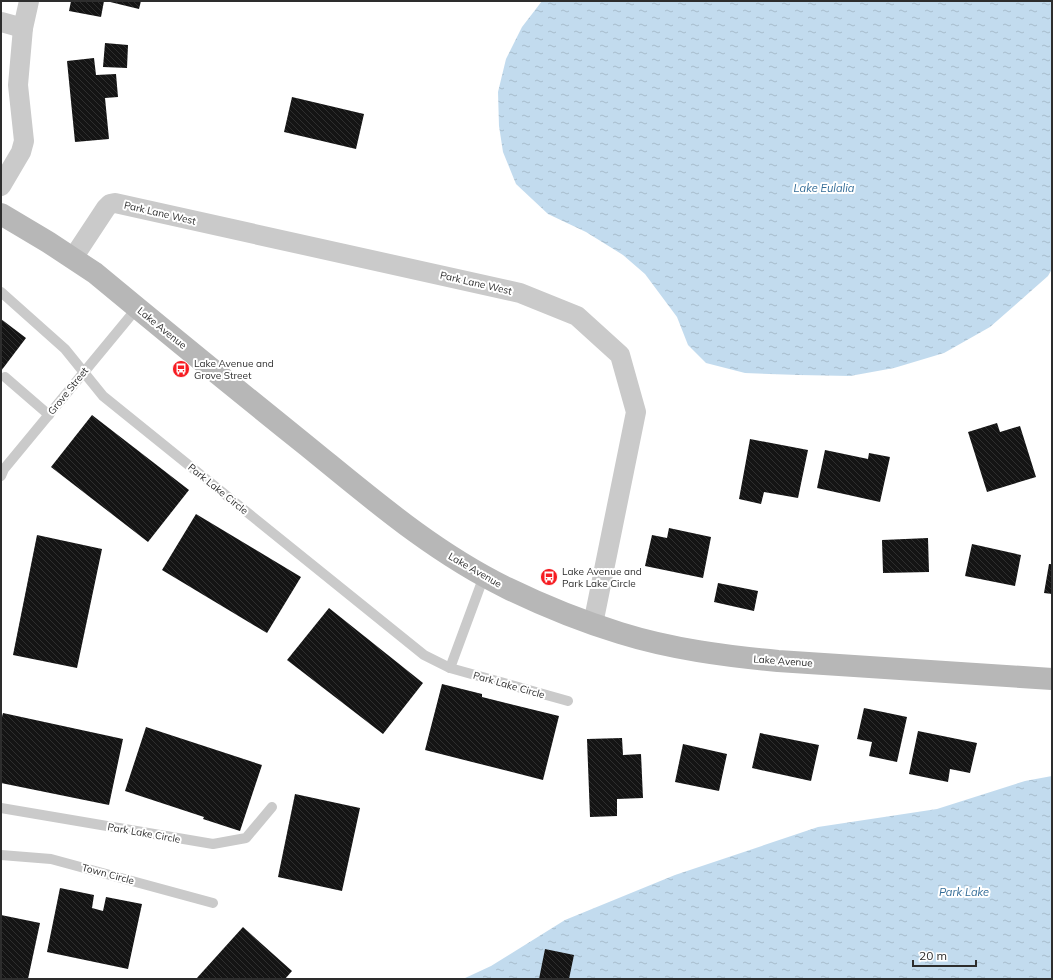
<svg xmlns="http://www.w3.org/2000/svg" width="1053" height="980" viewBox="0 0 1053 980" font-family="Mulish,sans-serif">
  <style>
    .water { fill: url(#water-ripples) }
    .building { fill: url(#building-back-hatch) }
    .lines { fill: none; stroke-linecap: round; stroke-linejoin: round }
    .lane { stroke: #cacaca; stroke-width: 10 }
    .street { stroke: #cacaca; stroke-width: 20 }
    .secondary { stroke: #b7b7b7; stroke-width: 22 }
    .labels { text-anchor: middle; dominant-baseline: central; stroke-width: 4; stroke-linejoin: round; paint-order: stroke }
    .street-label { font-size: 10px; fill: #2d2d2d; stroke: #fff }
    .poi-label { font-size: 10px; fill: #2d2d2d; stroke: #fff; text-anchor: start }
    .water-label { font-size: 11px; font-style: italic; fill: #336c97; stroke: #fff }
  </style>
  <defs>
    <pattern id="water-ripples" width="26" height="14" patternUnits="userSpaceOnUse"><rect width="26" height="14" fill="#c2dbee"/><path d="M2 4q2-2 4 0t4 0M15 11q2-2 4 0t4 0" fill="none" stroke="#a7bccc"/></pattern>
    <pattern id="building-back-hatch" width="6" height="6" patternUnits="userSpaceOnUse"><rect width="6" height="6" fill="#141414"/><path d="M-1 5l2 2M0 0l6 6M5-1l2 2" fill="none" stroke="#2e2e2e"/></pattern>
  </defs>
  <rect width="100%" height="100%" fill="#fff"/>
  <g class="water">
    <polygon points="542,1 1052,1 1052,269 1048,276 990,327 944,353 894,368 850,376 799,375 745,373 706,363 688,345 677,317 645,274 623,255 586,232 548,214 516,184 503,152 499,126 498,92 506,59 522,27"/>
    <polygon points="1052,776 1052,979 463,979 491,966 565,920 675,875 818,827 937,809 1025,781"/>
  </g>
  <g class="building">
    <polygon points="71,1 104,1 101,17 69,11"/>
    <polygon points="106,1 141,1 139,9"/>
    <polygon points="105,43 128,45 127,68 103,67"/>
    <polygon points="94,58 96,75 116,74 118,97 105,98 109,139 75,142 67,61"/>
    <polygon points="292,97 364,114 356,149 284,132"/>
    <polygon points="1,319 26,338 1,371"/>
    <polygon points="92,415 189,490 148,542 51,467"/>
    <polygon points="997,423 1000,432 1020,426 1036,477 987,492 968,432"/>
    <polygon points="750,439 808,450 798,498 764,492 761,504 739,499"/>
    <polygon points="825,450 868,459 869,453 890,457 880,502 817,488"/>
    <polygon points="196,514 301,577 267,633 162,570"/>
    <polygon points="669,528 711,537 703,578 645,566 652,535 667,538"/>
    <polygon points="37,535 102,549 77,668 13,655"/>
    <polygon points="928,538 929,572 883,573 882,540"/>
    <polygon points="972,544 1021,555 1015,586 965,576"/>
    <polygon points="1049,564 1052,564 1052,594 1044,593"/>
    <polygon points="718,583 758,591 754,611 714,602"/>
    <polygon points="329,608 423,683 383,734 287,660"/>
    <polygon points="442,684 482,694 482,697 559,716 543,780 425,750"/>
    <polygon points="864,708 907,717 897,762 869,756 872,742 857,739"/>
    <polygon points="3,713 123,739 109,805 1,783 1,720"/>
    <polygon points="146,727 262,765 240,831 203,819 204,817 125,791"/>
    <polygon points="918,731 977,743 970,773 950,769 948,782 909,774"/>
    <polygon points="760,733 819,745 811,781 752,768"/>
    <polygon points="622,738 623,755 641,754 643,798 617,799 617,816 590,817 587,739"/>
    <polygon points="683,744 727,754 719,791 675,782"/>
    <polygon points="295,794 360,808 342,891 278,877"/>
    <polygon points="60,888 94,895 92,908 103,911 106,897 142,904 128,969 47,952"/>
    <polygon points="1,915 40,923 28,979 1,979"/>
    <polygon points="243,927 292,971 285,979 196,979"/>
    <polygon points="545,949 574,955 569,979 539,979"/>
  </g>
  <g class="lines">
    <g class="lane">
      <polyline points="1,292 65,349 103,396 424,655 450,668 568,701"/>
      <polyline points="5,377 49,415"/>
      <polyline points="1,476 4,469 137,308"/>
      <polyline points="450,668 484,576"/>
      <polyline points="1,808 213,844 246,838 272,807"/>
      <polyline points="1,855 51,859 213,903"/>
    </g>
    <g class="street">
      <polyline points="1,22 23,28"/>
      <polyline points="1,186 21,152 24,141 18,85 23,28 29,1"/>
      <polyline points="73,258 106,208 110,204 115,203 520,293 577,316 620,355 636,412 593,624"/>
    </g>
    <path class="secondary" d="M1,214L48,242L95,273C165,331 236,389 307,446C371,498 433,552 507,588C544,606 581,621 620,633C671,649 725,656 778,661L1052,679"/>
  </g>
  <defs>
    <g id="bus-disc" transform="scale(0.9)"><circle r="9.5" fill="#f61c22" stroke="#fff"/><path d="M-5-6H5V4H4V6H2V4H-2V6H-4V4H-5ZM-3.5-4V0h7V-4ZM-3.5 1.2v1.5H-2V1.2ZM2 1.2v1.5H3.5V1.2Z" fill="#fff"/></g>
  </defs>
  <g fill-rule="evenodd">
    <use href="#bus-disc" x="181" y="369"/>
    <use href="#bus-disc" x="549" y="577"/>
  </g>
  <g class="labels">
    <g class="street-label">
      <text transform="translate(160 213) rotate(13)">Park Lane West</text>
      <text transform="translate(476 283) rotate(13)">Park Lane West</text>
      <text transform="translate(162 328) rotate(39)">Lake Avenue</text>
      <text transform="translate(68 391) rotate(-51)">Grove Street</text>
      <text transform="translate(218 489) rotate(39)">Park Lake Circle</text>
      <text transform="translate(475 570) rotate(30)">Lake Avenue</text>
      <text transform="translate(783 661) rotate(4)">Lake Avenue</text>
      <text transform="translate(509 685) rotate(16)">Park Lake Circle</text>
      <text transform="translate(144 833) rotate(10)">Park Lake Circle</text>
      <text transform="translate(108 874) rotate(15)">Town Circle</text>
    </g>
    <g class="poi-label">
      <text x="194" y="363">Lake Avenue and<tspan x="194" dy="12">Grove Street</tspan></text>
      <text x="562" y="571">Lake Avenue and<tspan x="562" dy="12">Park Lake Circle</tspan></text>
    </g>
    <g class="water-label">
      <text x="824" y="188">Lake Eulalia</text>
      <text x="964" y="892">Park Lake</text>
    </g>
  </g>
  <rect width="1053" height="980" fill="none" stroke="#2d2d2d" stroke-width="4"/>
  <path d="M913 960v6h63v-6" fill="none" stroke="#2d2d2d" stroke-width="2"/>
  <text x="919" y="960" font-size="12" fill="#2d2d2d" stroke="#ffffff" stroke-width="3" paint-order="stroke">20 m</text>
</svg>
